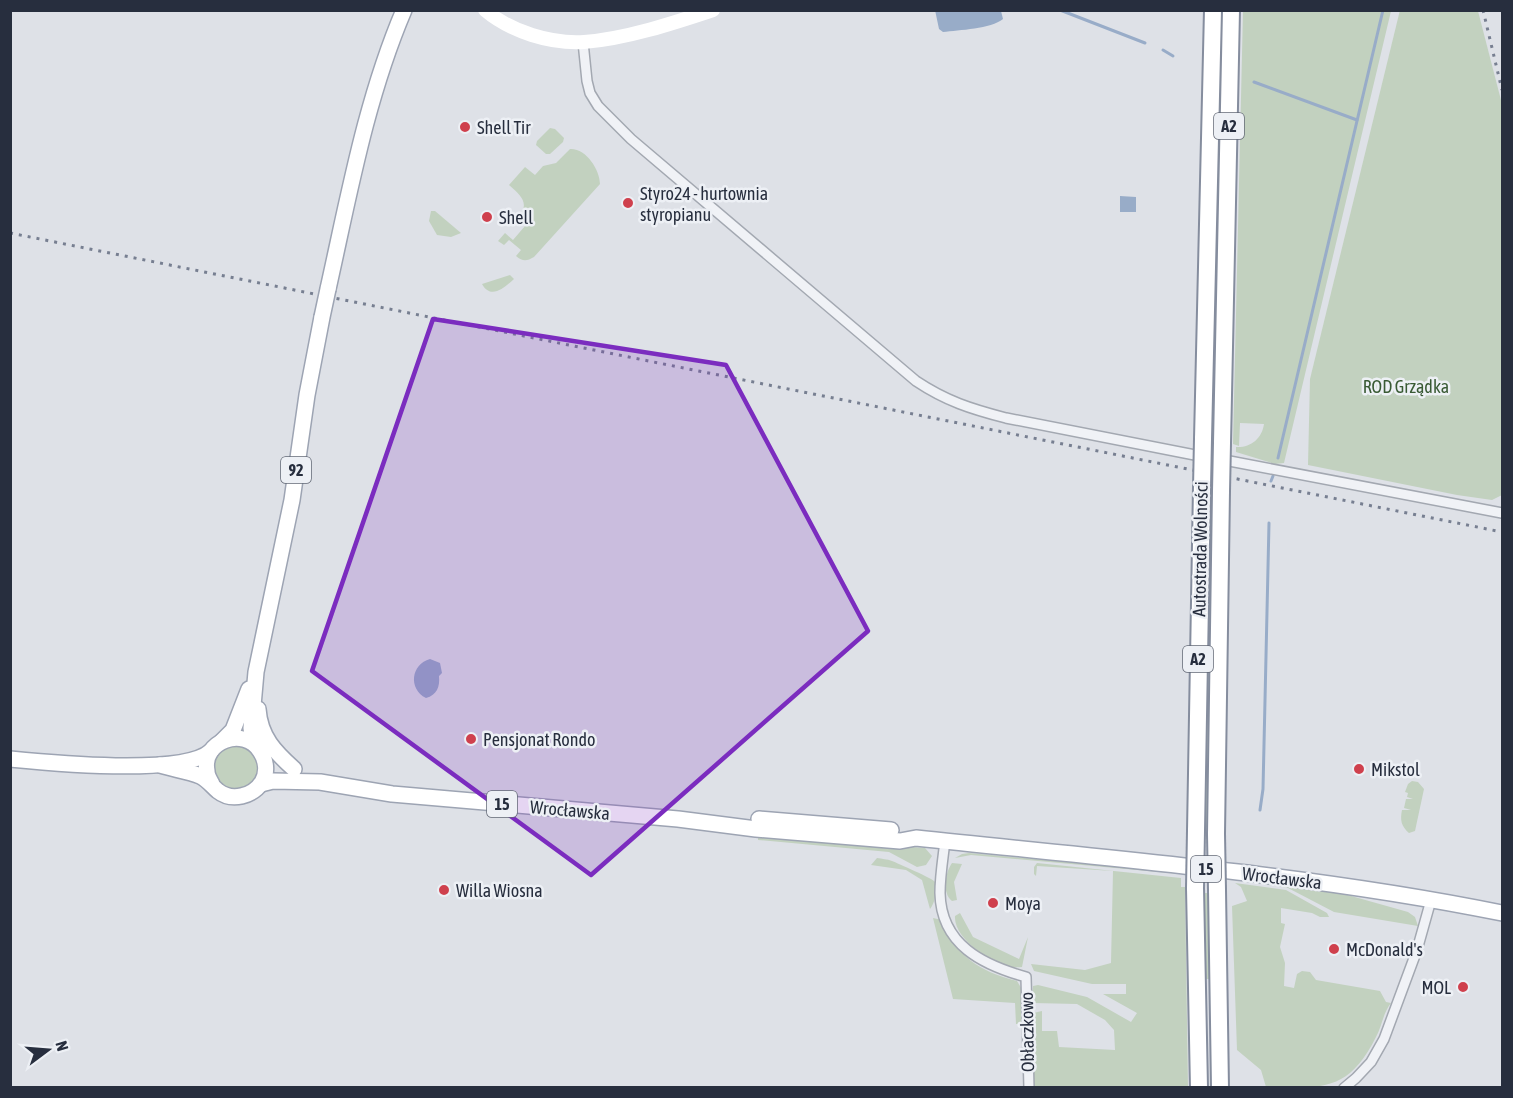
<svg xmlns="http://www.w3.org/2000/svg" width="1513" height="1098" viewBox="0 0 1513 1098" font-family="'Asap Condensed',sans-serif">
  <style>
    .green { fill: #c2d1bf }
    .water { fill: #98acc8 }
    .lines { fill: none; stroke-linecap: round; stroke-linejoin: round }
    .stream { stroke: #98acc8; stroke-width: 3 }
    .street-casing { stroke: #a3a8b1; stroke-width: 12 }
    .primary-casing { stroke: #9da4b3; stroke-width: 18 }
    .highway-casing { stroke: #858d9e; stroke-width: 20 }
    .street { stroke: #f0f2f6; stroke-width: 9 }
    .secondary { stroke: #fff; stroke-width: 14 }
    .primary { stroke: #fff; stroke-width: 15 }
    .highway { stroke: #fff; stroke-width: 16 }
    .rail { stroke: #777f91; stroke-width: 3; stroke-dasharray: 3 6; stroke-linecap: butt }
    .primary-bridge-casing { stroke: #9da4b3; stroke-width: 18; stroke-linecap: butt }
    .highway-bridge-casing { stroke: #858d9e; stroke-width: 20; stroke-linecap: butt }
    .primary-bridge { stroke: #fff; stroke-width: 15 }
    .highway-bridge { stroke: #fff; stroke-width: 16 }
    .marked { fill: #7b2cbf; fill-opacity: 0.2; stroke: #7b2cbf; stroke-width: 4.5; stroke-linejoin: round }
    .poi-dot { fill: #cf404d; stroke: #edf0f5; stroke-width: 2 }
    .labels { text-anchor: middle; dominant-baseline: central; stroke-width: 5; stroke-linejoin: round; paint-order: stroke }
    .shield { fill: #edf0f5; stroke: #626875; stroke-width: 1.5 }
    .shield-label { font-size: 16px; font-weight: bold; fill: #272e3e }
    .poi-label { font-size: 18px; fill: #272e3e; stroke: #edf0f5; text-anchor: start }
    .park-label { font-size: 18px; fill: #395a34; stroke: #edf0f5 }
    .street-label { font-size: 18px; fill: #272e3e; stroke: #edf0f5 }
  </style>
  <rect width="100%" height="100%" fill="#dee1e7"/>
  <g class="green">
    <polygon points="1225,10 1214,441 1210,440 1219,11"/>
    <polygon points="1400,10 1478,11 1502,104 1502,495 1492,500 1457,495 1308,465 1310,379"/>
    <path d="M1243,11H1391L1284,463L1275,464L1236,452V447C1250,448 1262,439 1264,424L1240,423L1239,446L1233,444Z"/>
    <polygon points="550,128 555,129 564,138 563,142 550,154 546,154 536,145 537,141"/>
    <path d="M570,149C586,148 600,170 600,184L534,257C527,261 523,262 516,256L521,250L509,240L504,245L498,241L505,233L513,240L525,226L518,218C530,204 522,196 509,185L525,167L535,175L543,166L556,163Z"/>
    <polygon points="431,211 435,211 461,233 451,237 437,235 429,221"/>
    <path d="M510,275L514,279C504,288 491,300 482,284Z"/>
    <polygon points="1210,489 1213,489 1209,827 1202,827"/>
    <circle cx="236" cy="768" r="22"/>
    <path d="M1412,781L1418,782L1424,789L1415,831L1409,833C1401,826 1400,820 1402,810H1411L1404,808L1406,799H1413L1407,797L1408,793L1405,792L1408,784Z"/>
    <polygon points="758,835 925,848 932,856 926,865 917,867 889,852 758,840"/>
    <polygon points="969,853 1181,872 1181,874 971,855 955,858 962,854"/>
    <path d="M877,858C882,859 887,859 892,861C897,863 934,879 935,882C938,889 935,903 930,909L922,880L906,870L871,865Z"/>
    <path d="M952,863L962,864L954,882L957,900L952,901C942,893 945,873 952,863Z"/>
    <polygon points="1037,863 1181,878 1181,887 1185,887 1188,1087 1034,1087 1033,1013 1042,1011 1042,1031 1057,1031 1059,1047 1115,1050 1114,1030 1105,1020 1077,1004 1033,1003 1032,1000 1033,986 1038,985 1087,997 1131,1022 1137,1013 1103,994 1126,994 1126,984 1092,984 1034,971 1031,964 1085,970 1111,963 1113,871 1037,866 1036,876 1034,874 1034,867"/>
    <polygon points="1231,877 1337,892 1408,912 1415,917 1418,926 1334,912 1288,888 1231,879"/>
    <path d="M1235,883L1286,890L1327,913L1329,917H1320L1312,913L1281,908V923L1285,924L1280,947L1285,963L1284,986L1294,988L1297,974L1302,971L1310,972L1316,980L1380,991L1386,1002L1391,1003C1383,1013 1382,1026 1376,1037C1348,1093 1321,1088 1266,1087L1261,1070L1237,1050L1232,906L1247,901L1241,887Z"/>
    <polygon points="1201,893 1211,893 1211,979 1202,979"/>
    <path d="M960,913L973,937L1019,959L1028,937L1022,967C1001,971 953,941 955,916Z"/>
    <path d="M933,918L942,920C958,957 978,971 1017,981L1023,991L1025,1022L1022,1024H1016L1015,1003L953,999Z"/>
  </g>
  <g class="water">
    <path d="M935,10L1001,11L1003,19C991,29 959,30 943,32L939,29Z"/>
    <polygon points="1120,196 1136,197 1136,212 1120,212"/>
    <path d="M430,659L440,663L442,673L439,676C440,687 437,695 426,698C408,689 411,664 430,659Z"/>
  </g>
  <g class="lines">
    <g class="stream">
      <polyline points="1060,10 1145,43"/>
      <polyline points="1163,50 1173,56"/>
      <polyline points="1254,82 1357,120"/>
      <polyline points="1278,458 1383,10"/>
      <polyline points="1271,481 1273,476"/>
      <polyline points="1260,810 1263,789 1269,523"/>
    </g>
    <g class="street-casing">
      <g id="street">
        <path d="M583,42L587,81L590,93L598,106L631,139L916,381C946,401 971,409 1006,418L1205,457"/>
        <polyline points="1219,459 1502,513"/>
        <path d="M945,841C943,858 940,876 940,893C941,945 983,965 1026,977L1029,1088"/>
        <polyline points="1344,1088 1356,1078 1371,1062 1384,1039 1417,950 1431,900"/>
      </g>
    </g>
    <g class="primary-casing">
      <g id="primary">
        <path d="M328,289C349,195 366,99 404,10"/>
        <path d="M258,709C260,737 275,752 294,769"/>
        <polyline points="222,741 233,730 249,689"/>
        <polyline points="258,747 253,740 251,728 256,672 292,500 307,395 322,317"/>
        <path d="M10,759C50,763 184,776 211,751"/>
        <path d="M160,765C172,769 188,771 200,776C207,779 212,786 218,791C232,802 253,796 262,782C268,772 266,760 260,751C244,726 201,741 207,771C207,776 210,780 212,784"/>
        <path d="M261,784L273,781L320,782L392,794L678,819L756,829L900,841L916,838C1112,859 1310,874 1502,913"/>
        <polyline points="759,819 891,830"/>
      </g>
    </g>
    <g class="highway-casing">
      <g id="highway">
        <polyline points="1203,439 1213,10"/>
        <polyline points="1222,443 1231,10"/>
        <polyline points="1196,831 1202,487"/>
        <polyline points="1216,834 1221,491"/>
        <polyline points="1195,888 1199,1088"/>
        <polyline points="1217,890 1220,1088"/>
      </g>
    </g>
    <use href="#street" class="street"/>
    <path class="secondary" d="M485,10C511,32 551,44 584,42C625,39 674,23 713,10"/>
    <use href="#primary" class="primary"/>
    <use href="#highway" class="highway"/>
    <g class="rail">
      <polyline points="1483,10 1502,90"/>
      <polyline points="10,233 1502,532"/>
    </g>
    <g class="primary-bridge-casing">
      <polyline id="primary-bridge" points="322,317 328,289"/>
    </g>
    <g class="highway-bridge-casing">
      <g id="highway-bridge">
        <polyline points="1202,487 1203,439"/>
        <polyline points="1221,491 1222,443"/>
        <polyline points="1216,834 1217,890"/>
        <polyline points="1195,888 1196,831"/>
      </g>
    </g>
    <use href="#primary-bridge" class="primary-bridge"/>
    <use href="#highway-bridge" class="highway-bridge"/>
  </g>
  <path class="marked" d="M433,319L726,365L868,631L591,875L312,671Z"/>
  <g class="poi-dot">
    <circle cx="465" cy="127" r="6"/>
    <circle cx="628" cy="203" r="6"/>
    <circle cx="487" cy="217" r="6"/>
    <circle cx="471" cy="739" r="6"/>
    <circle cx="1359" cy="769" r="6"/>
    <circle cx="444" cy="890" r="6"/>
    <circle cx="993" cy="903" r="6"/>
    <circle cx="1334" cy="949" r="6"/>
    <circle cx="1463" cy="987" r="6"/>
  </g>
  <g class="labels">
    <g class="shield">
      <rect x="1214" y="113" width="30" height="26" rx="4.5"/>
      <rect x="281" y="457" width="30" height="26" rx="4.5"/>
      <rect x="1183" y="646" width="30" height="26" rx="4.5"/>
      <rect x="487" y="791" width="30" height="26" rx="4.5"/>
      <rect x="1191" y="856" width="30" height="26" rx="4.5"/>
    </g>
    <g class="shield-label">
      <text x="1229" y="126">A2</text>
      <text x="296" y="470">92</text>
      <text x="1198" y="659">A2</text>
      <text x="502" y="804">15</text>
      <text x="1206" y="869">15</text>
    </g>
    <g class="poi-label">
      <text x="477" y="127">Shell Tir</text>
      <text x="640" y="193">Styro24 - hurtownia<tspan x="640" dy="21">styropianu</tspan></text>
      <text x="499" y="217">Shell</text>
      <text x="483" y="739">Pensjonat Rondo</text>
      <text x="1371" y="769">Mikstol</text>
      <text x="456" y="890">Willa Wiosna</text>
      <text x="1005" y="903">Moya</text>
      <text x="1346" y="949">McDonald's</text>
      <text x="1451" y="987" text-anchor="end">MOL</text>
    </g>
    <g class="park-label">
      <text x="1406" y="386">ROD Grządka</text>
    </g>
    <g class="street-label">
      <text transform="translate(1200 549) rotate(-89)">Autostrada Wolności</text>
      <text transform="translate(570 810) rotate(5)">Wrocławska</text>
      <text transform="translate(1282 878) rotate(7)">Wrocławska</text>
      <text transform="translate(1027 1032) rotate(-91)">Obłaczkowo</text>
    </g>
  </g>
  <rect width="1513" height="1098" fill="none" stroke="#272e3e" stroke-width="24"/>
  <g transform="translate(48 1050) rotate(74)" stroke="#edf0f5" stroke-width="4.5" paint-order="stroke">
  <path d="M0-4.5L10 22L0 15L-10 22Z" fill="#272e3e"/>
  <text y="-9" font-size="16" font-weight="bold" text-anchor="middle" fill="#272e3e">N</text>
  </g>
</svg>
